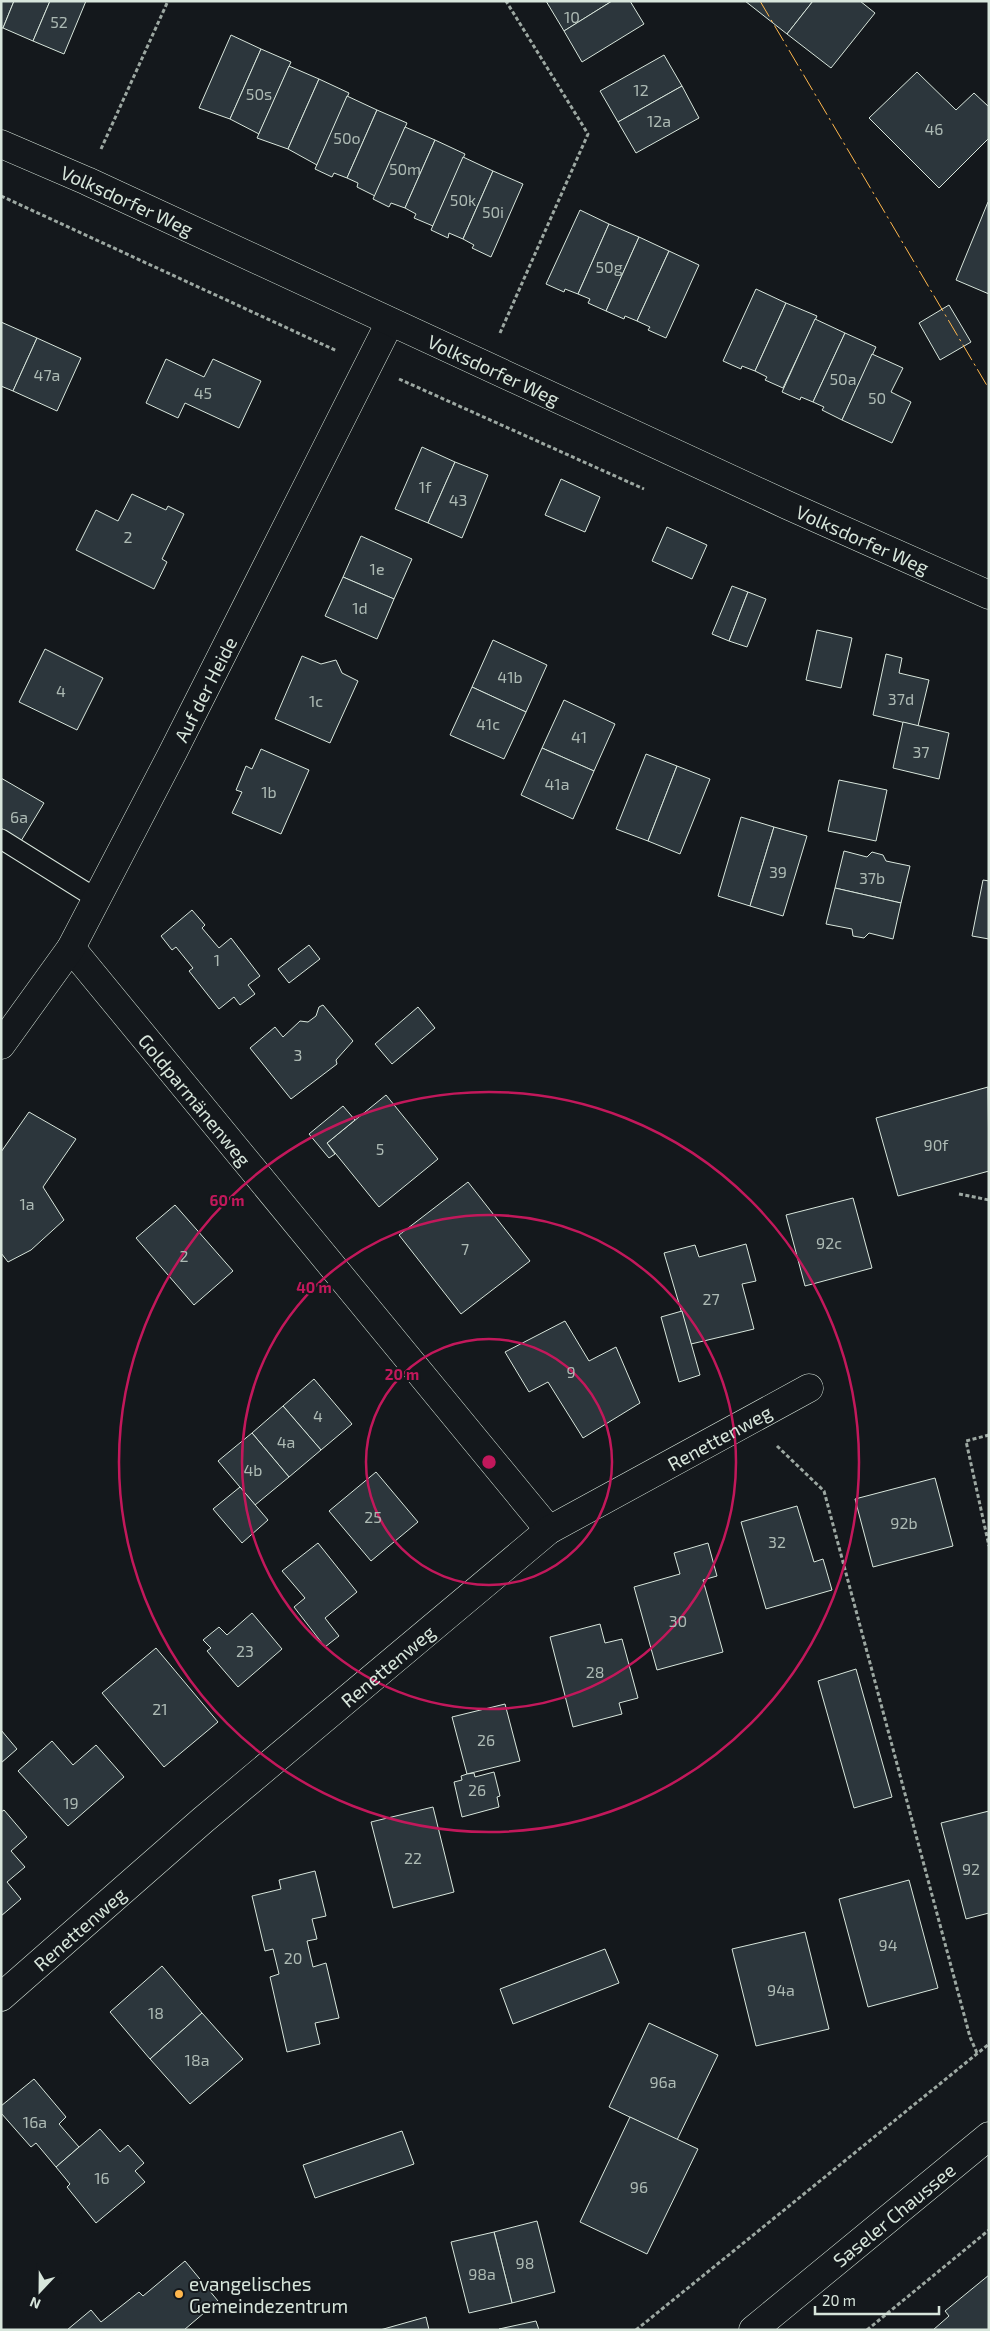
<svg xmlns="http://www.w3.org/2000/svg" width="990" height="2331" viewBox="0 0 990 2331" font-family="'Exo 2',sans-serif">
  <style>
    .building { fill: #2c363c; stroke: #d8e6dc }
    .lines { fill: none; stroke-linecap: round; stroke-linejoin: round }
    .lane-casing { stroke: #d8e6dc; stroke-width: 21 }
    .street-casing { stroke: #d8e6dc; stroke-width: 29 }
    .secondary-casing { stroke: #d8e6dc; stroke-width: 29 }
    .primary-casing { stroke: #d8e6dc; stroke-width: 29 }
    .path { stroke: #9da8a2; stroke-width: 3; stroke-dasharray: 4 2.5; stroke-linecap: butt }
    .lane { stroke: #14181c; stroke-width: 19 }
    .street { stroke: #14181c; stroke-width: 28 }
    .secondary { stroke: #14181c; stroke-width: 28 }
    .primary { stroke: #14181c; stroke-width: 28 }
    .power { stroke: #ffb74d; stroke-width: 1; stroke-dasharray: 18 4 2.5 4; stroke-linecap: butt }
    .ring { fill: none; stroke: #c2185b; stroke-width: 2.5 }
    .poi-dot { fill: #ffb74d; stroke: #14181c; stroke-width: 2 }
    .labels { text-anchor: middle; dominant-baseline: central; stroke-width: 4; stroke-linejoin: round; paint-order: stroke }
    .number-label { font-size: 16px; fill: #adbab4 }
    .street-label { font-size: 19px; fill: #d8e6dc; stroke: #14181c }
    .poi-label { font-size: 19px; fill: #d8e6dc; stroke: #14181c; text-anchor: start }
    .centre { fill: #c2185b; stroke: #14181c; stroke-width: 2.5 }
    .ring-label { font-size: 15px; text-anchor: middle; font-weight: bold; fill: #c2185b; stroke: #14181c; stroke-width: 4; stroke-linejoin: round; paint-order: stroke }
  </style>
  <rect width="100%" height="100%" fill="#14181c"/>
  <g class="building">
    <polygon points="1,1 14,1 3,28 1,28"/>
    <polygon points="14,1 50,1 33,41 3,28"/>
    <polygon points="50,1 86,1 64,54 33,41"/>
    <polygon points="546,1 612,1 564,31"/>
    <polygon points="612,1 630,1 644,24 582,62 564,31"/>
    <polygon points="745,1 813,1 787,34"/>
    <polygon points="813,1 860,1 875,13 831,68 787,34"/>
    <polygon points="231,35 261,49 230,119 199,108"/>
    <polygon points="261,49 291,62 259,134 230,119"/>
    <polygon points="664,55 682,86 618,122 600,91"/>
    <polygon points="289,66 319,79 288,149 257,138"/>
    <polygon points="917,72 956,110 974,93 989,107 989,138 939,188 869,118"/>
    <polygon points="319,79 349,93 317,165 288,149"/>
    <polygon points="682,86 699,118 636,153 618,122"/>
    <polygon points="347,96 377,110 347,178 334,173 332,177 315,169"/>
    <polygon points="377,110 407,123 375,196 357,187 358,183 347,178"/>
    <polygon points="405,127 435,140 405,208 391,203 389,207 373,199"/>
    <polygon points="435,140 465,154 433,226 414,218 416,214 405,208"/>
    <polygon points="463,157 493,171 463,239 449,233 448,238 431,230"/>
    <polygon points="493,171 523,184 491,257 472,248 474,245 463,239"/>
    <polygon points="988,202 989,202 989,294 956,280"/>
    <polygon points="580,210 609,224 578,294 565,289 564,292 546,284"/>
    <polygon points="609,224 639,237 606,311 588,303 590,299 578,294"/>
    <polygon points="639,237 669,251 637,321 625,316 624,319 606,311"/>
    <polygon points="669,251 699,265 666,338 648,330 650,327 637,321"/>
    <polygon points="756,289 786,303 755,371 742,366 741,369 723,361"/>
    <polygon points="786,303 817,316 783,388 765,380 767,377 755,371"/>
    <polygon points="949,305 971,342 940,360 919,323"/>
    <polygon points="815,319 845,333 813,402 801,397 800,400 782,392"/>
    <polygon points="1,322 37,338 13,391 1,386"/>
    <polygon points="845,333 876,347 842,420 822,410 824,407 813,402"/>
    <polygon points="37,338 81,358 57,411 13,391"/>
    <polygon points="872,354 903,368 891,392 911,402 892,443 842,420"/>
    <polygon points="166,359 204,377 213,359 261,381 239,428 185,403 178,418 146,403"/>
    <polygon points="422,447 455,462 428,523 395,509"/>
    <polygon points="455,462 488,475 462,538 428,523"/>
    <polygon points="561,479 600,497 585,532 545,515"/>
    <polygon points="132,494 166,510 168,506 184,514 162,559 167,562 154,589 76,550 96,510 118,521"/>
    <polygon points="667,527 707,545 692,579 652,561"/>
    <polygon points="361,536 412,559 394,599 343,577"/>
    <polygon points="343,577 394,599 377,639 325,616"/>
    <polygon points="732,586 748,592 729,641 712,634"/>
    <polygon points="748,592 766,599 747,647 729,641"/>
    <polygon points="817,630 852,638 841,688 806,680"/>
    <polygon points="493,640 547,665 526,712 472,687"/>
    <polygon points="45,649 103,678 77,730 19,702"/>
    <polygon points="886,654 902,658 899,673 929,680 918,726 873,715"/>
    <polygon points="302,656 321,664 336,660 342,673 358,681 330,743 275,719"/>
    <polygon points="472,687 526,712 504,759 450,735"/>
    <polygon points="564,700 615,724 594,771 542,748"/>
    <polygon points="903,722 949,733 939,779 893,768"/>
    <polygon points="542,748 594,771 573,819 521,795"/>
    <polygon points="261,749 309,770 281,834 232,813 242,792 236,790 246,766 252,769"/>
    <polygon points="646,754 677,766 648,841 616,829"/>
    <polygon points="677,766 710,779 680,854 648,841"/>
    <polygon points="1,778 44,803 21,841 1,828"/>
    <polygon points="839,780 887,790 876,841 828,831"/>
    <polygon points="741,817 774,827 750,906 718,896"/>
    <polygon points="774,827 807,836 783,916 750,906"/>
    <polygon points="844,851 867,857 872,852 883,855 886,861 910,866 901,903 835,888"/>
    <polygon points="983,880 989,881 989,939 972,936"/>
    <polygon points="835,888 901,903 893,939 869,933 864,938 853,936 852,929 826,924"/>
    <polygon points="192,910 205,925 202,928 219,948 231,938 260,976 248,985 255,994 240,1005 234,997 219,1009 189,971 193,968 176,947 172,950 161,936"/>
    <polygon points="309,945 320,959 289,983 278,969"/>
    <polygon points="323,1005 353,1041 336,1060 337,1064 291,1099 250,1048 275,1027 283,1037 300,1021 308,1022 316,1016 319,1007"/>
    <polygon points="418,1007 435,1028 392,1064 375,1044"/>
    <polygon points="988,1087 989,1171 898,1196 876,1118"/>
    <polygon points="386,1095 438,1159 379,1207 327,1143"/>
    <polygon points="343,1106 355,1120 327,1143 335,1154 329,1158 309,1134"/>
    <polygon points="29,1112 76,1139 43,1187 64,1220 31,1250 8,1262 1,1253 1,1152"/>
    <polygon points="468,1182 530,1261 461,1314 399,1235"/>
    <polygon points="853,1198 872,1268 805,1286 786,1215"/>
    <polygon points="175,1205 233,1271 194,1305 136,1238"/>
    <polygon points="746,1244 756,1281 742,1284 754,1329 691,1344 664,1253 695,1245 699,1257"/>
    <polygon points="682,1311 700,1375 679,1382 661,1317"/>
    <polygon points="565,1321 589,1361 616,1347 640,1403 583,1438 548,1382 529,1392 505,1352"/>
    <polygon points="314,1379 352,1424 321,1450 283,1406"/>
    <polygon points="283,1406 321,1450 289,1477 252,1433"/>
    <polygon points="252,1433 289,1477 255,1505 218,1461"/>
    <polygon points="376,1472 418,1522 371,1561 329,1511"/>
    <polygon points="935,1478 953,1546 873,1567 855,1499"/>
    <polygon points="240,1487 268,1520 242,1543 213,1509"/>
    <polygon points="797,1506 814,1562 823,1559 832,1590 766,1609 741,1522"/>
    <polygon points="318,1543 357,1592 325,1618 339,1636 325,1647 294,1607 305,1598 282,1571"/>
    <polygon points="708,1543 717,1576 703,1580 723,1652 657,1670 634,1587 680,1574 674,1553"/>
    <polygon points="252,1613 282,1649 238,1687 207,1651 211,1648 203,1640 219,1627 227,1635"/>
    <polygon points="600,1624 605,1643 622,1639 638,1698 619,1703 622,1714 573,1727 550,1637"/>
    <polygon points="156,1648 218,1722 164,1767 102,1693"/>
    <polygon points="856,1669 892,1797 854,1808 818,1681"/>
    <polygon points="505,1704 520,1761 467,1774 452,1717"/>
    <polygon points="1,1730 17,1749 1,1763"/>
    <polygon points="52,1741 73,1765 96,1745 124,1777 68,1826 18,1771"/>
    <polygon points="494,1772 500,1796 497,1797 499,1807 462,1817 454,1782 462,1780 461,1776 467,1774 474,1773 475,1777"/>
    <polygon points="433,1807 454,1892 393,1908 371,1822"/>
    <polygon points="4,1810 27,1837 11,1851 25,1867 7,1882 21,1899 1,1916 1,1812"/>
    <polygon points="989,1811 989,1913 966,1919 941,1823"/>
    <polygon points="315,1871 326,1916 312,1919 317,1939 307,1941 313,1967 326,1963 339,2018 315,2023 320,2044 287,2052 270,1977 279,1974 273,1949 265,1951 252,1896 281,1889 279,1880"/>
    <polygon points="909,1880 938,1988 868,2007 839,1899"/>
    <polygon points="805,1932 829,2029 756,2046 732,1949"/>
    <polygon points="605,1949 619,1983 513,2024 500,1989"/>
    <polygon points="162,1966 202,2013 150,2059 110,2012"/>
    <polygon points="202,2013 243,2059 190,2104 150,2059"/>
    <polygon points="649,2023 718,2055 677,2140 609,2107"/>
    <polygon points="34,2079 66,2117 59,2124 79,2147 56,2167 36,2143 31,2147 1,2113 1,2106"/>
    <polygon points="630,2117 698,2149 647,2254 580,2222"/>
    <polygon points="100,2129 120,2152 128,2145 144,2163 135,2171 145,2182 96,2223 67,2187 70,2184 56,2167"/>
    <polygon points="402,2131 414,2164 315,2198 303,2165"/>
    <polygon points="537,2221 555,2292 512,2303 494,2232"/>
    <polygon points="494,2232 512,2303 469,2313 451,2242"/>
    <polygon points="185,2261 218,2301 184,2330 67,2330 91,2310 101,2322 139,2292 143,2296"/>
    <polygon points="989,2275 989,2330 933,2330 949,2316 945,2311"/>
    <polygon points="426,2317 429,2330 380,2330"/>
    <polygon points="536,2321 539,2330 499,2329"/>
  </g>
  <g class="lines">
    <g class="lane-casing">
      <polyline id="lane" points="1,839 97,899"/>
    </g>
    <g class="street-casing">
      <g id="street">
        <path id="s1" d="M71,948L549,1530"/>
        <path id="s2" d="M1,1045L71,948L172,754L390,322"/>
        <path id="s3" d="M1,1997L203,1820L549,1530L809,1388"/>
      </g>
    </g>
    <g class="secondary-casing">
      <g id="secondary">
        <path id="s4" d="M1,144L87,181L787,505L989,595"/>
      </g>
    </g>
    <g class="primary-casing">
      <g id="primary">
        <path id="s5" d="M753,2330L989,2136"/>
      </g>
    </g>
    <g class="path">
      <polyline points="101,149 168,1"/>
      <polyline points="1,196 337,351"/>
      <polyline points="500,333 588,134 506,1"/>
      <polyline points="399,379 644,489"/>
      <polyline points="959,1194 989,1200"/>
      <polyline points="989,1435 966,1441 989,1546"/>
      <polyline points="777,1446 824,1491 970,2037 977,2053"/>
      <polyline points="636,2330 989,2044"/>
      <polyline points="867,2330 989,2230"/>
    </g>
    <use href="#lane" class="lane"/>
    <use href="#street" class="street"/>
    <use href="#secondary" class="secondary"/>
    <use href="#primary" class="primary"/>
    <polyline class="power" points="760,1 989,389"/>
  </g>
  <g class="ring">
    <circle cx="489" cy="1462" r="123"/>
    <circle cx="489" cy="1462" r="247"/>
    <circle cx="489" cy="1462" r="370"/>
  </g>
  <circle class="poi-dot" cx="179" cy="2294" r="5"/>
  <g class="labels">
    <g class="number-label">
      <text x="572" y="16">10</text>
      <text x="59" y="21">52</text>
      <text x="641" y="89">12</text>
      <text x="259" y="93">50s</text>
      <text x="659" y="120">12a</text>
      <text x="934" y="128">46</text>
      <text x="347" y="137">50o</text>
      <text x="405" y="168">50m</text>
      <text x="463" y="199">50k</text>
      <text x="493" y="211">50i</text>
      <text x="609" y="266">50g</text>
      <text x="47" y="374">47a</text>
      <text x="843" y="378">50a</text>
      <text x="203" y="392">45</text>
      <text x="877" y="397">50</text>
      <text x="425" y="486">1f</text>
      <text x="458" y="499">43</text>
      <text x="128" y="536">2</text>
      <text x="377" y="568">1e</text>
      <text x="360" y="607">1d</text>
      <text x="510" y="676">41b</text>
      <text x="61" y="690">4</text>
      <text x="901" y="698">37d</text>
      <text x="316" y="700">1c</text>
      <text x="488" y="723">41c</text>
      <text x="579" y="736">41</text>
      <text x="921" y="751">37</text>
      <text x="557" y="783">41a</text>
      <text x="269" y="791">1b</text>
      <text x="19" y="816">6a</text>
      <text x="778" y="871">39</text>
      <text x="872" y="877">37b</text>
      <text x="217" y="959">1</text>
      <text x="298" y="1054">3</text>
      <text x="936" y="1144">90f</text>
      <text x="380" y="1148">5</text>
      <text x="27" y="1203">1a</text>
      <text x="829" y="1242">92c</text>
      <text x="465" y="1248">7</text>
      <text x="184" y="1255">2</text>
      <text x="711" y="1298">27</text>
      <text x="571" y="1371">9</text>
      <text x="318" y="1415">4</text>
      <text x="286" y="1441">4a</text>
      <text x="253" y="1469">4b</text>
      <text x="373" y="1516">25</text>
      <text x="904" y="1522">92b</text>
      <text x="777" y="1541">32</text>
      <text x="678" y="1620">30</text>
      <text x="245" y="1650">23</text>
      <text x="595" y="1671">28</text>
      <text x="160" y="1708">21</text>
      <text x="486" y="1739">26</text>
      <text x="477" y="1789">26</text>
      <text x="71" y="1802">19</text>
      <text x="413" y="1857">22</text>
      <text x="971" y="1868">92</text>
      <text x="888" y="1944">94</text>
      <text x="293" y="1957">20</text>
      <text x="781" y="1989">94a</text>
      <text x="156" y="2012">18</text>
      <text x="197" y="2059">18a</text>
      <text x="663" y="2081">96a</text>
      <text x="35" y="2121">16a</text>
      <text x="102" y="2177">16</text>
      <text x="639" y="2186">96</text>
      <text x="525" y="2262">98</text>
      <text x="482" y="2273">98a</text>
    </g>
    <g class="street-label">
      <text stroke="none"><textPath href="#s4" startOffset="138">Volksdorfer Weg</textPath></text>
      <text stroke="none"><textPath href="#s4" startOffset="542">Volksdorfer Weg</textPath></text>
      <text stroke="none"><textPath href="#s4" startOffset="948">Volksdorfer Weg</textPath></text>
      <text stroke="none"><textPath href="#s2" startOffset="411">Auf der Heide</textPath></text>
      <text stroke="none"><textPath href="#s1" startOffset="196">Goldparmänenweg</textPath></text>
      <text stroke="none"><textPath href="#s3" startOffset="914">Renettenweg</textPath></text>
      <text stroke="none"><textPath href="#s3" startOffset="509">Renettenweg</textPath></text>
      <text stroke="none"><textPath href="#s3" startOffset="104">Renettenweg</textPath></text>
      <text stroke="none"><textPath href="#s5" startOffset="182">Saseler Chaussee</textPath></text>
    </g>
    <g class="poi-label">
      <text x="189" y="2283">evangelisches<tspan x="189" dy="22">Gemeindezentrum</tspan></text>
    </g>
  </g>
  <circle cx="489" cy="1462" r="8" class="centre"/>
  <g class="ring-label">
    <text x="227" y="1206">60 m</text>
    <text x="314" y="1293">40 m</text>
    <text x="402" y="1380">20 m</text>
  </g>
  <rect width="990" height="2331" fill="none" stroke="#d8e6dc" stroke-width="5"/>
  <g transform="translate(40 2291) rotate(202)" stroke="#14181c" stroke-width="4" paint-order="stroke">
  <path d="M0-4L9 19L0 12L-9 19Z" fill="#d8e6dc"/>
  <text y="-8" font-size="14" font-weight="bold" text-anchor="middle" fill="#d8e6dc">N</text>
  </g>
  <path d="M815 2306v8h124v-8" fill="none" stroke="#d8e6dc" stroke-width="2.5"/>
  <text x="822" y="2306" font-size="15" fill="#d8e6dc" stroke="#14181c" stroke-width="4" paint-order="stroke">20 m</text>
</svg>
